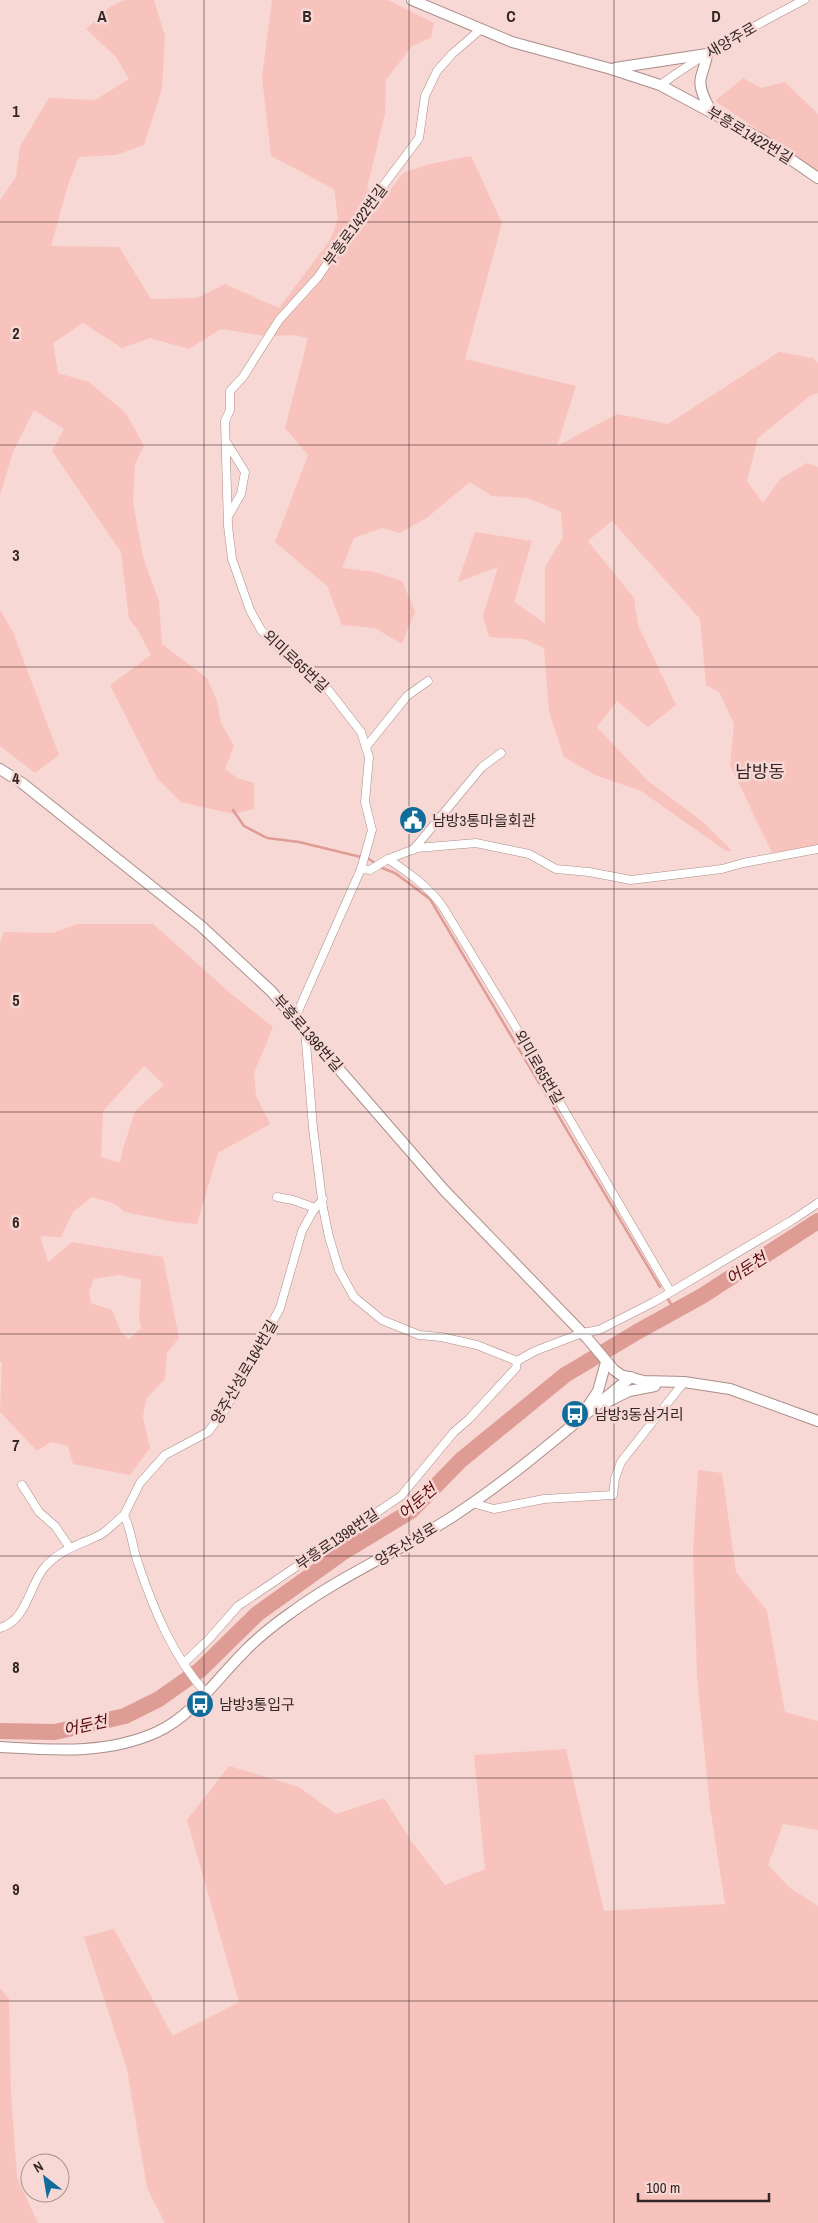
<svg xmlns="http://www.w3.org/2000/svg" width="818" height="2223" viewBox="0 0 818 2223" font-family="'Archivo Narrow','Noto Sans KR',sans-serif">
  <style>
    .green { fill: #f8c3bc; fill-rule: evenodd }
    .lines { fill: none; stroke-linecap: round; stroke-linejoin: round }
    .stream { stroke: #df9c95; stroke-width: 2.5 }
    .river { stroke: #df9c95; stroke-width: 16 }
    .minor-casing { stroke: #ab8d8a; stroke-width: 9 }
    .tertiary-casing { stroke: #ab8d8a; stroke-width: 12 }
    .minor { stroke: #fff; stroke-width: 8 }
    .tertiary { stroke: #fff; stroke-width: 10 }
    .grid { fill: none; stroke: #332726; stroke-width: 1; stroke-opacity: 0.55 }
    .labels { text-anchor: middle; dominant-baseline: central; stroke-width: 5; stroke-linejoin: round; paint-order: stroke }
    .street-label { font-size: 15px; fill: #332726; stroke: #f8d8d4 }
    .poi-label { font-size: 15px; fill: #332726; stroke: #f8d8d4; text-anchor: start }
    .water-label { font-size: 16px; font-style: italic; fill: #5a090c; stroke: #f8d8d4 }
    .quarter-label { font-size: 18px; fill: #332726; stroke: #f8d8d4 }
    .grid-label { font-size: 16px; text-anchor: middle; font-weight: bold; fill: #332726; stroke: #f8d8d4; stroke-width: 5; stroke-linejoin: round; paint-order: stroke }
  </style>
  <rect width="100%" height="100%" fill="#f8d8d4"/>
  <g class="green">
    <polygon points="125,0 154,0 165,36 162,89 144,145 116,155 79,157 68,185 51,246 119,247 151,299 197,298 225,284 279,308 330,240 338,219 334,189 271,156 262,77 272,0 388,0 434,23 431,38 412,46 386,80 385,114 367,188 383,200 403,173 430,164 471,156 502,223 465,359 576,386 557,446 617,414 668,424 779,352 813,358 818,363 818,393 810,396 758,438 747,481 763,503 780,479 807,463 818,467 818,845 772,853 730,765 734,724 719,692 706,685 700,619 612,521 588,541 634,598 638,625 676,705 648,727 617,701 597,727 648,781 702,821 732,851 726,851 641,791 595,775 564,757 549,712 544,648 524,639 489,637 483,616 498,567 458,582 475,532 532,541 514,602 545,623 545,567 563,537 561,512 528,498 492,496 470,482 428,517 400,533 382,528 354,538 342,568 375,572 402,581 415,611 402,644 375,628 342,625 327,586 275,542 308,455 285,428 308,338 293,335 265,336 221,329 189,349 150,338 122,348 83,323 53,343 58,373 89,382 126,413 144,446 135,464 133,502 143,557 159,601 162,644 207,678 217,701 221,723 234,746 225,769 237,778 254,783 254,809 233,814 181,802 157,778 110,685 151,655 137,629 129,619 121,552 52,451 64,429 34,410 13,452 0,495 0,200 16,177 20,146 49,98 95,100 129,79 116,57 86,29 110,7"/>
    <polygon points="743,78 761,88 785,82 818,114 818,171 808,169 757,129 715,101"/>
    <polygon points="0,610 13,632 59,755 35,773 0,746"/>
    <path d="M77,924H153L229,992L273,1027L254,1073L256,1096L270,1124L218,1153L197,1224L175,1222L125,1212L115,1204L92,1197L73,1212L61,1237L40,1236L48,1262L72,1242L163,1257L179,1338L167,1353L165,1379L146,1399L143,1417L150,1448L130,1475L73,1464L68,1446L51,1442L37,1451L0,1412L2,1362H0V943L4,932L53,933ZM144,1066L164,1085L135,1111L122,1152L120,1163L101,1157L103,1111ZM119,1275L141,1280L139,1317L141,1328L129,1339L121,1332L112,1310L91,1303L89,1291L94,1279Z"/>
    <polygon points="698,1470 722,1473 736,1572 767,1611 785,1712 818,1721 818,1830 783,1824 768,1865 789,1887 818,1906 818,2223 165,2223 147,2188 127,2069 84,1937 114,1929 173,2036 239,2002 187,1820 229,1766 299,1787 336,1814 384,1798 411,1841 445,1885 485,1869 474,1755 566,1749 604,1911 725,1904 710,1807 697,1676 693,1553"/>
    <polygon points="0,1988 9,1999 11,2094 17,2178 38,2223 0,2223"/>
  </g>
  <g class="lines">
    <g class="stream">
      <polyline points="233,810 244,826 267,838 299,842 369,859 382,868 395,873 430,899 660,1287"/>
      <polyline points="668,1299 675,1311"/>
    </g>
    <polyline class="river" points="0,1731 55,1732 125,1716 159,1699 200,1670 257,1614 342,1553 411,1511 461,1460 565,1375 637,1332 702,1296 818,1221"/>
    <g class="minor-casing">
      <g id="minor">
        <path d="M660,85C706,52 754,26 804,0"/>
        <polyline points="227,443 245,472 241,494 229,515"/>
        <polyline points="366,747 407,696 428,681"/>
        <polyline points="413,850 482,767 501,753"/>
        <path d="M388,859C409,873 428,886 443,907L511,1019L670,1291"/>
        <polyline points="361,869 370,870 388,859 417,848 476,843 529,854 556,869 589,872 631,880 722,869 743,863 818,849"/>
        <polyline points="295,1018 361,869 372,830 365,802 369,757 361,732 323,683 284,652 261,630 250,610 232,559 228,526 225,421 230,410 230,391 243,377 279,320 318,277 356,222 419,138 425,96 437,71 452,54 481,29"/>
        <polyline points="305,1030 313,1128 323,1208 329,1237 339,1270 354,1297 382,1320 419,1335 441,1337 477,1345 517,1361"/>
        <polyline points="277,1197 293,1200 315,1208"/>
        <polyline points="22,1485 39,1512 55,1526 70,1548"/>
        <polyline points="472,1503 494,1509 544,1499 613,1495 615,1478 621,1462 684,1382"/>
        <path d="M0,1628C27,1620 29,1586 44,1568C59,1550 81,1544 100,1535C109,1530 116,1521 124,1515"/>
        <polyline points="184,1663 209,1639 238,1606 401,1496 454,1432 469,1419 516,1368 517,1361 535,1351 582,1333 599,1330 654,1302 791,1221 818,1203"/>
        <path d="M206,1693C173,1657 153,1608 138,1563C132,1547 132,1531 124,1515L140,1483L165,1455L208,1432L224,1411L280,1308L302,1231L313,1211L323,1199"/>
      </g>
    </g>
    <g class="tertiary-casing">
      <g id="tertiary">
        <polyline points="412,0 512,42 611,69 660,85 761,139 818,178"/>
        <path d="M615,68L707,54C706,63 703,69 701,77C698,88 706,102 711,111"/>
        <polyline points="0,769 22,783 201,926 271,991 444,1190 587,1338 614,1370 621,1375 644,1381 684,1382 730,1389 818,1421"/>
        <polyline points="605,1403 629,1391 655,1386"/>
        <polyline points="588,1406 598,1391 606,1362"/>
        <path d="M0,1747C53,1750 106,1755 157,1732C192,1716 216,1680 243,1653C257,1638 275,1624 292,1612C342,1575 402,1550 455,1515C517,1474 573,1424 631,1377"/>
      </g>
    </g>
    <use href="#minor" class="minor"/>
    <use href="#tertiary" class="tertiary"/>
  </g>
  <path class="grid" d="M204,0V2223M409,0V2223M614,0V2223M0,222H818M0,445H818M0,667H818M0,889H818M0,1112H818M0,1334H818M0,1556H818M0,1778H818M0,2001H818"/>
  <defs>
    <g id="civic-disc" transform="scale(1.4375)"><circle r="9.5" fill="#0f6c9b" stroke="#f8d8d4"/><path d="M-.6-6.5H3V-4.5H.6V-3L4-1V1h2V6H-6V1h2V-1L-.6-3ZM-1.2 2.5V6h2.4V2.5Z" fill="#fff"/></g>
    <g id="bus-disc" transform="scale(1.4375)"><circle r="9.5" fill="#0f6c9b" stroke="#f8d8d4"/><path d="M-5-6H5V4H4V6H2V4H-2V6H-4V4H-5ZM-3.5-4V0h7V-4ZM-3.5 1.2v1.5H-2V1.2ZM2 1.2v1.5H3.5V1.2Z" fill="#fff"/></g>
  </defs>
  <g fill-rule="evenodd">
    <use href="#civic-disc" x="413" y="820"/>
    <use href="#bus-disc" x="575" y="1414"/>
    <use href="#bus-disc" x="200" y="1704"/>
  </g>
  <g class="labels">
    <g class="street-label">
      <text transform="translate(731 40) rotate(-30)">새양주로</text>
      <text transform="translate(750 135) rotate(31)">부흥로1422번길</text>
      <text transform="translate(355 225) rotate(-54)">부흥로1422번길</text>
      <text transform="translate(296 661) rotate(43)">외미로65번길</text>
      <text transform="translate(308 1033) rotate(49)">부흥로1398번길</text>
      <text transform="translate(539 1067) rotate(60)">외미로65번길</text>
      <text transform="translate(244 1372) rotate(-60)">양주산성로164번길</text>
      <text transform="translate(337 1539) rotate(-34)">부흥로1398번길</text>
      <text transform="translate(406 1544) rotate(-31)">양주산성로</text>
    </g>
    <g class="poi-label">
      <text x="432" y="820">남방3통마을회관</text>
      <text x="594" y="1414">남방3동삼거리</text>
      <text x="219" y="1704">남방3통입구</text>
    </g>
    <g class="water-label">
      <text transform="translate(746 1268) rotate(-33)">어둔천</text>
      <text transform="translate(417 1501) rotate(-41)">어둔천</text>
      <text transform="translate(85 1725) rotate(-12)">어둔천</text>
    </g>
    <g class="quarter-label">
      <text x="760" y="771">남방동</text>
    </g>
  </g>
  <g class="grid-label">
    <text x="102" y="22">A</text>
    <text x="307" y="22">B</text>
    <text x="511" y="22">C</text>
    <text x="716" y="22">D</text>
    <text x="16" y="117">1</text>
    <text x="16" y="339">2</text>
    <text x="16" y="561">3</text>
    <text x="16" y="784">4</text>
    <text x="16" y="1006">5</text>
    <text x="16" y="1228">6</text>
    <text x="16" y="1451">7</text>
    <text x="16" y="1673">8</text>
    <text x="16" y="1895">9</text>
  </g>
  <g transform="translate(45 2178) rotate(329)"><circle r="24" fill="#f8d8d4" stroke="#a9918e"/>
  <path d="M0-4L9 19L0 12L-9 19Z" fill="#0f6c9b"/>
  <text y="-8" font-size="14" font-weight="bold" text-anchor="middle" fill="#332726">N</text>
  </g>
  <path d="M638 2193v8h131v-8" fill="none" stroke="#332726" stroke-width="2.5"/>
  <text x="646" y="2193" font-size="15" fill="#332726" stroke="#f8d8d4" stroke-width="4" paint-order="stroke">100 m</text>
</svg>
